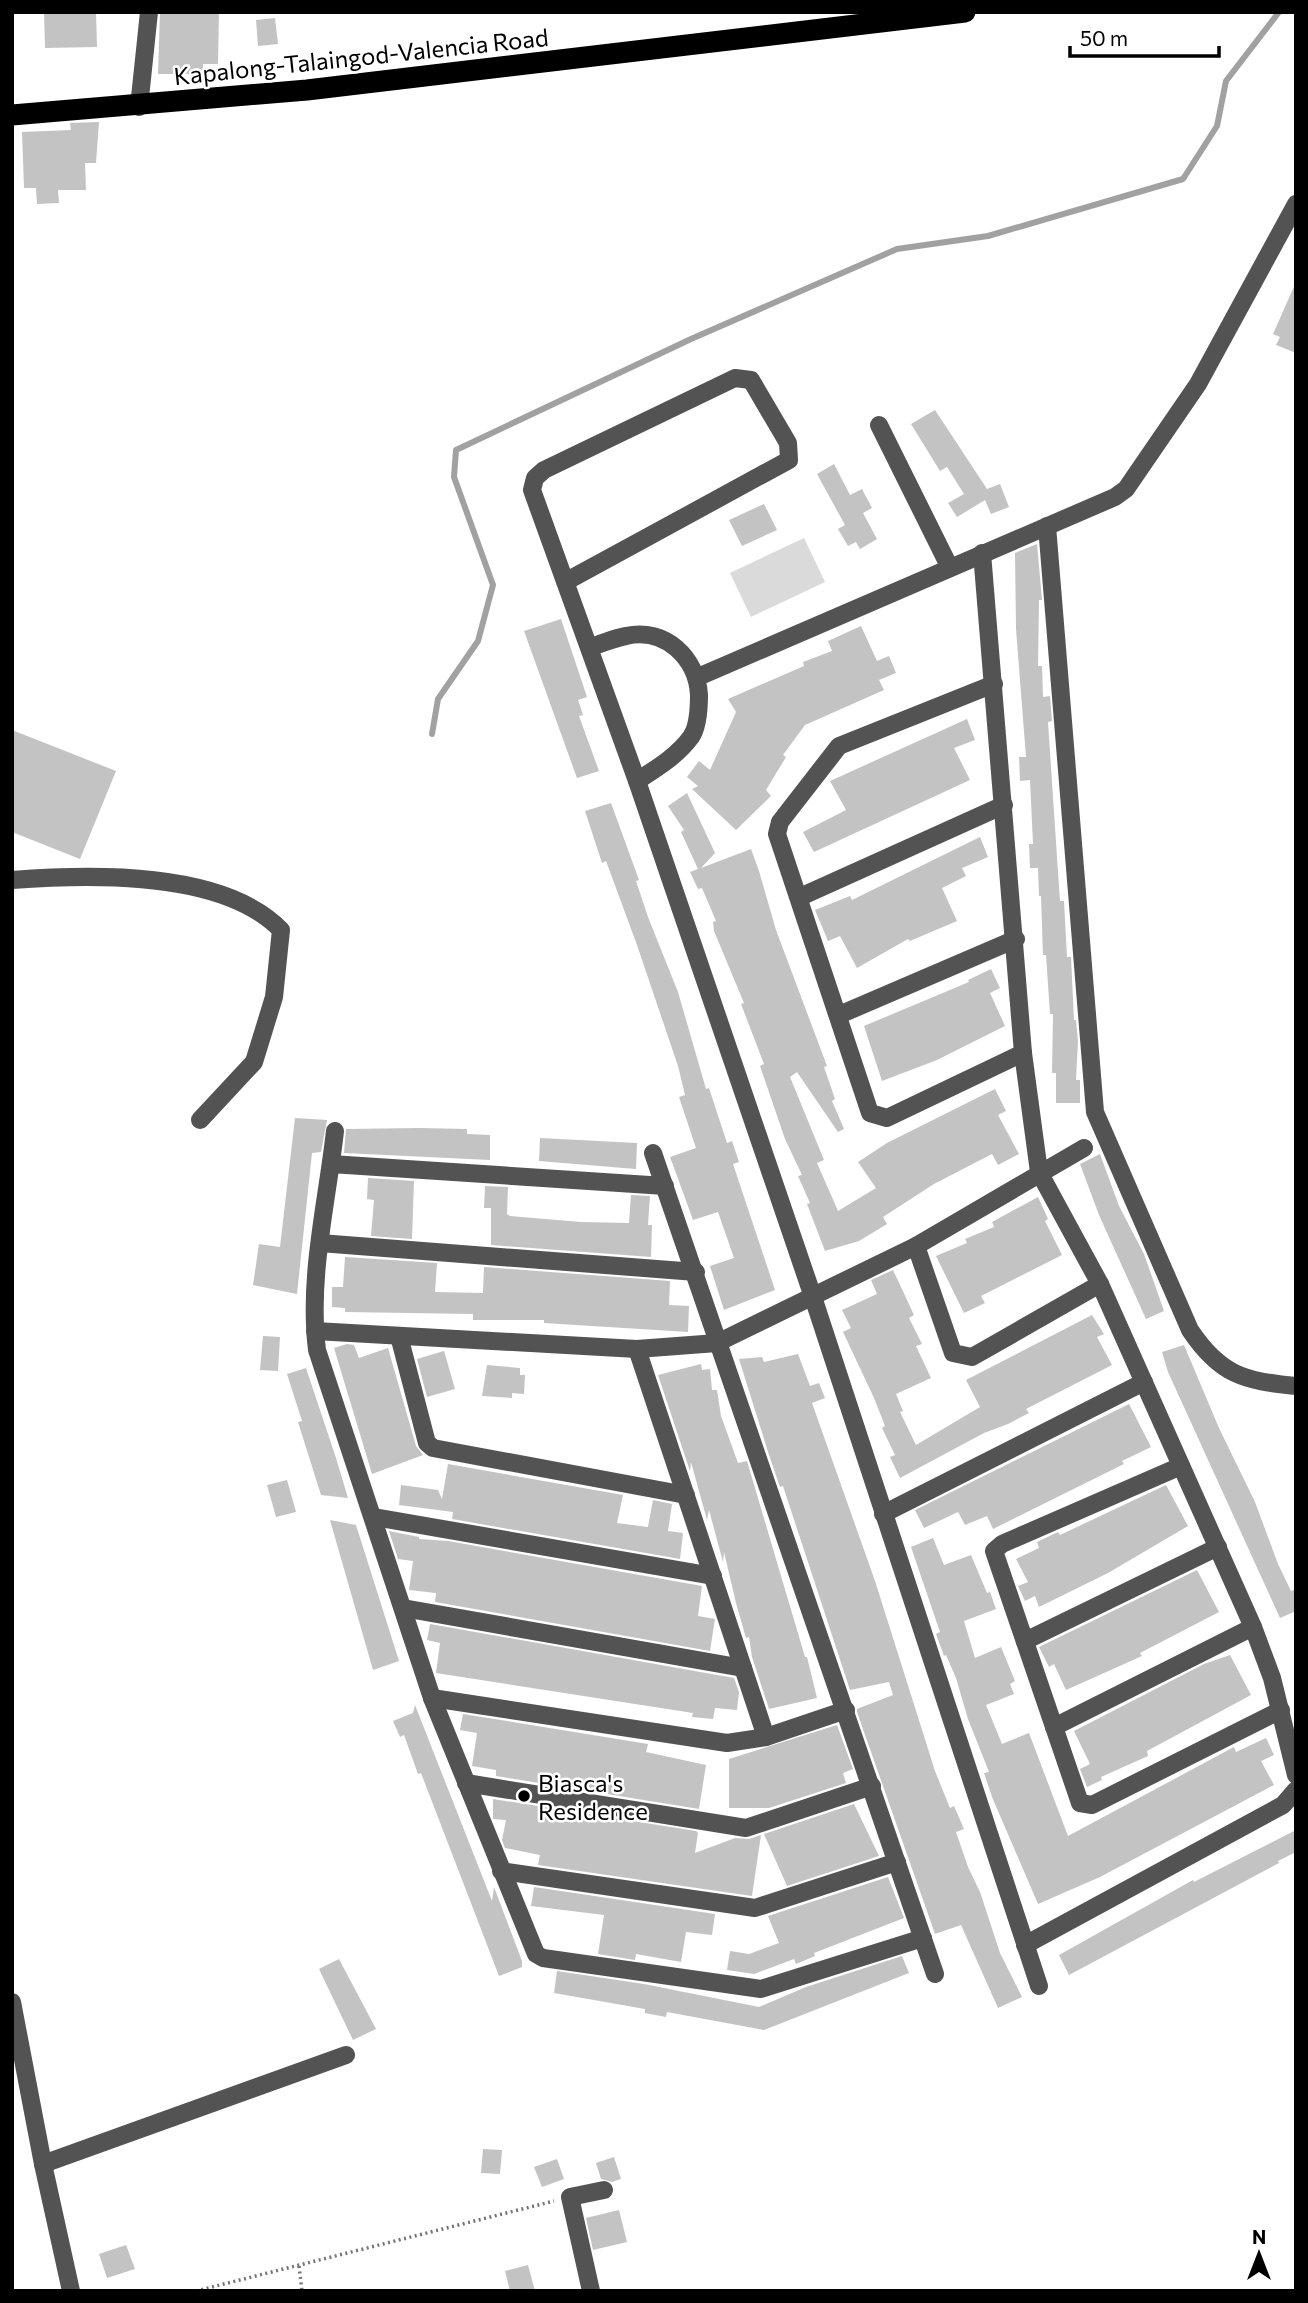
<svg xmlns="http://www.w3.org/2000/svg" width="1308" height="2303" viewBox="0 0 1308 2303" font-family="Commissioner,sans-serif">
  <style>
    .green { fill: #dadada }
    .lines { fill: none; stroke-linecap: round; stroke-linejoin: round }
    .stream { stroke: #a1a1a1; stroke-width: 6 }
    .building { fill: #c3c3c3 }
    .path { stroke: #757575; stroke-width: 3.5; stroke-dasharray: 2 3.5; stroke-linecap: butt }
    .minor { stroke: #535353; stroke-width: 18 }
    .highway { stroke: #000; stroke-width: 21 }
    .poi-dot { fill: #000; stroke: #fff; stroke-width: 2.5 }
    .labels { text-anchor: middle; dominant-baseline: central; stroke-width: 5; stroke-linejoin: round; paint-order: stroke }
    .street-label { font-size: 24px; fill: #000; stroke: #fff }
    .poi-label { font-size: 24px; fill: #000; stroke: #fff; text-anchor: start }
  </style>
  <rect width="100%" height="100%" fill="#fff"/>
  <polygon class="green" points="804,538 825,582 751,617 730,573"/>
  <g class="lines">
    <polyline class="stream" points="432,734 438,699 478,641 493,585 454,477 456,450 691,339 897,249 988,236 1183,179 1217,126 1226,81 1279,12"/>
  </g>
  <g class="building">
    <polygon points="44,12 96,12 97,47 45,48"/>
    <polygon points="160,12 219,12 218,64 203,64 203,74 158,74"/>
    <polygon points="275,18 278,44 258,46 256,20"/>
    <polygon points="99,122 96,163 85,163 86,190 58,190 59,203 37,204 36,188 24,188 22,132 71,130 70,123"/>
    <polygon points="1296,282 1296,353 1276,345 1280,337 1273,334"/>
    <polygon points="935,410 987,489 1000,484 1009,507 991,514 985,500 957,517 948,503 964,494 947,467 940,471 911,424"/>
    <polygon points="834,464 850,495 862,489 872,508 863,513 877,539 860,549 856,542 848,546 838,529 845,525 817,474"/>
    <polygon points="764,504 777,530 742,546 729,520"/>
    <polygon points="1037,544 1042,600 1039,600 1038,666 1042,666 1043,697 1050,696 1052,721 1048,722 1058,872 1060,901 1064,901 1067,957 1071,957 1074,1020 1076,1020 1078,1041 1076,1080 1080,1080 1080,1103 1056,1103 1056,1073 1052,1073 1053,1014 1050,1014 1046,955 1043,955 1041,896 1039,896 1038,868 1030,868 1029,844 1033,844 1030,780 1020,781 1019,757 1026,757 1016,629 1015,553"/>
    <polygon points="561,619 587,697 578,700 583,715 579,716 599,771 577,778 524,631"/>
    <polygon points="861,626 877,661 889,656 896,673 879,680 884,690 805,725 783,755 786,757 766,790 771,796 736,830 692,789 698,786 687,777 699,761 710,770 736,712 728,699 804,666 803,662 832,651 828,641"/>
    <polygon points="967,719 975,740 954,748 970,780 814,852 803,832 846,810 830,781"/>
    <polygon points="12,730 116,771 80,859 12,832"/>
    <polygon points="687,793 715,853 701,868 751,849 759,871 776,930 827,1066 824,1067 835,1099 832,1101 844,1129 838,1132 797,1072 790,1077 824,1160 817,1163 838,1211 876,1188 858,1162 887,1143 995,1089 1006,1111 998,1115 1019,1154 998,1165 992,1154 934,1184 883,1217 887,1224 859,1241 825,1251 807,1204 810,1203 798,1176 802,1175 785,1139 760,1066 764,1064 741,1004 744,1003 714,931 713,922 716,921 702,888 698,889 690,872 698,869 681,832 684,830 668,806"/>
    <polygon points="611,803 639,880 636,881 648,917 678,992 706,1089 709,1088 727,1143 732,1141 739,1162 733,1164 775,1290 724,1310 710,1266 734,1258 718,1212 693,1220 677,1176 670,1157 696,1148 679,1097 685,1095 678,1066 637,945 606,861 602,863 585,811"/>
    <polygon points="980,837 988,857 962,868 966,876 942,888 957,921 910,941 908,939 857,968 840,936 828,941 815,910 850,896 852,900"/>
    <polygon points="991,969 1000,988 990,993 1005,1026 937,1060 882,1081 864,1026 969,982 968,980"/>
    <polygon points="295,1118 327,1120 321,1152 312,1153 297,1294 253,1285 259,1244 280,1247"/>
    <polygon points="420,1128 467,1129 467,1134 490,1135 490,1160 344,1153 346,1129"/>
    <polygon points="540,1138 637,1143 636,1169 539,1161"/>
    <polygon points="1100,1154 1119,1206 1144,1254 1164,1311 1146,1319 1099,1215 1080,1164"/>
    <polygon points="368,1178 414,1181 412,1239 371,1236 374,1200 367,1199"/>
    <polygon points="485,1186 508,1187 507,1214 510,1216 581,1222 629,1223 631,1195 650,1196 648,1225 652,1225 651,1257 491,1245 491,1208 484,1208"/>
    <polygon points="1038,1197 1048,1219 1045,1221 1062,1255 981,1296 985,1303 964,1313 936,1256 967,1243 965,1239 994,1227 992,1222"/>
    <polygon points="345,1257 437,1263 435,1292 483,1293 484,1267 670,1281 669,1305 689,1306 688,1332 544,1323 544,1320 473,1320 473,1314 345,1312 345,1308 332,1307 332,1287 343,1287"/>
    <polygon points="893,1270 914,1315 909,1318 922,1344 916,1346 931,1378 896,1394 903,1411 900,1412 916,1445 980,1407 966,1380 1092,1315 1104,1334 1097,1337 1112,1365 1026,1409 1029,1413 1008,1424 984,1433 900,1478 890,1457 895,1455 882,1428 885,1426 874,1398 843,1332 851,1328 842,1310 877,1294 871,1280"/>
    <polygon points="263,1336 280,1337 278,1371 260,1370"/>
    <polygon points="347,1344 354,1345 359,1358 388,1348 416,1446 423,1455 372,1474 334,1348"/>
    <polygon points="1184,1345 1219,1428 1255,1502 1278,1564 1291,1591 1296,1589 1296,1611 1280,1618 1168,1372 1162,1352"/>
    <polygon points="444,1351 455,1389 427,1397 417,1359"/>
    <polygon points="798,1354 810,1386 819,1383 825,1398 812,1403 875,1581 935,1771 950,1808 954,1806 964,1829 956,1832 968,1867 980,1892 1000,1953 1022,1997 998,2008 961,1925 935,1934 857,1712 857,1709 893,1695 889,1682 850,1690 783,1486 780,1487 769,1455 739,1359 762,1357 764,1362"/>
    <polygon points="701,1364 702,1370 710,1369 712,1390 717,1390 721,1416 738,1463 747,1461 805,1657 807,1657 817,1698 769,1709 752,1657 749,1637 746,1638 736,1603 724,1552 723,1562 709,1510 707,1520 691,1462 690,1471 658,1375"/>
    <polygon points="487,1365 520,1368 520,1375 525,1375 524,1394 512,1393 512,1398 482,1396"/>
    <polygon points="306,1368 336,1458 348,1498 321,1495 298,1422 302,1421 287,1374"/>
    <polygon points="1129,1404 1151,1447 1122,1461 1124,1464 993,1529 987,1516 965,1525 958,1512 924,1528 915,1510"/>
    <polygon points="448,1464 623,1495 617,1523 648,1527 653,1500 672,1504 668,1531 683,1533 680,1559 452,1519 453,1512 399,1505 401,1485 438,1490 442,1499"/>
    <polygon points="287,1480 296,1512 276,1517 267,1485"/>
    <polygon points="1166,1485 1188,1526 1108,1573 1039,1607 1035,1596 1025,1601 1018,1586 1028,1582 1016,1559 1039,1548 1037,1542 1058,1532 1060,1535"/>
    <polygon points="330,1520 356,1525 399,1661 373,1670"/>
    <polygon points="389,1531 419,1537 419,1539 448,1541 702,1586 698,1616 715,1619 710,1651 435,1602 436,1593 409,1590 413,1561 398,1559"/>
    <polygon points="933,1538 944,1565 971,1555 987,1593 990,1592 996,1609 964,1621 975,1658 1001,1647 1015,1681 1010,1684 1014,1694 986,1705 1002,1744 1029,1733 1068,1836 1234,1747 1236,1752 1266,1738 1274,1755 1261,1761 1274,1785 1100,1877 1038,1904 992,1797 984,1773 989,1772 968,1719 956,1678 946,1655 944,1656 936,1634 940,1632 911,1547"/>
    <polygon points="1197,1570 1219,1612 1140,1653 1142,1656 1066,1690 1054,1664 1049,1667 1039,1647"/>
    <polygon points="430,1624 734,1678 739,1692 737,1710 715,1708 713,1719 692,1717 693,1713 436,1673 440,1643 427,1640"/>
    <polygon points="1230,1655 1251,1695 1147,1751 1148,1756 1101,1777 1102,1780 1087,1787 1080,1769 1090,1764 1074,1731 1204,1664"/>
    <polygon points="415,1705 492,1901 494,1887 522,1961 522,1967 499,1976 421,1773 418,1774 404,1735 400,1737 393,1721 413,1713"/>
    <polygon points="463,1714 648,1744 646,1752 706,1765 699,1809 496,1776 496,1770 472,1766 477,1733 460,1730"/>
    <polygon points="837,1725 853,1769 843,1773 846,1783 769,1808 729,1808 729,1759"/>
    <polygon points="493,1799 696,1831 698,1833 695,1853 735,1838 749,1839 761,1835 752,1896 538,1865 540,1855 505,1848 502,1840 506,1820 493,1819"/>
    <polygon points="854,1804 879,1856 787,1886 764,1834"/>
    <polygon points="1296,1830 1296,1852 1278,1861 1279,1863 1069,1975 1059,1955 1193,1880 1194,1882"/>
    <polygon points="888,1877 904,1918 814,1953 815,1956 796,1964 794,1959 754,1974 727,1970 730,1951 749,1954 779,1943 768,1916"/>
    <polygon points="534,1887 715,1914 712,1935 686,1932 681,1962 636,1954 635,1960 598,1954 604,1915 531,1906"/>
    <polygon points="902,1956 909,1973 764,2030 667,2012 666,2017 645,2013 645,2009 554,1993 557,1971 644,1984 759,2007 806,1987"/>
    <polygon points="339,1959 376,2029 353,2040 319,1969"/>
    <polygon points="483,2149 502,2150 500,2174 481,2173"/>
    <polygon points="614,2157 621,2179 612,2182 601,2179 596,2163"/>
    <polygon points="557,2159 564,2179 542,2187 534,2167"/>
    <polygon points="619,2210 627,2242 593,2250 586,2218"/>
    <polygon points="126,2245 135,2269 107,2278 99,2254"/>
    <polygon points="528,2265 535,2291 510,2291 505,2271"/>
  </g>
  <g class="lines">
    <g class="path">
      <polyline points="299,2266 302,2291"/>
      <polyline points="196,2291 554,2201"/>
    </g>
    <g class="minor">
      <polyline points="139,107 149,12"/>
      <polyline points="879,425 950,568"/>
      <path d="M1047,526L1095,1112L1190,1330C1220,1375 1244,1381 1296,1386"/>
      <polyline points="982,553 1023,1053 1039,1172 1100,1284 1253,1627 1272,1678 1296,1775"/>
      <polyline points="565,582 789,460 788,443 751,380 735,378 544,470 535,478 532,490 637,781 812,1294 1039,1986"/>
      <path d="M590,647C602,644 614,638 626,636C665,627 697,658 699,695C699,707 698,727 691,737C677,756 657,768 637,781"/>
      <polyline points="698,677 1115,497 1126,489 1198,384 1296,204"/>
      <polyline points="994,684 839,746 780,822 777,834 870,1113 887,1118 1023,1053"/>
      <path d="M12,880C90,874 223,870 281,930L274,997L254,1062L200,1120"/>
      <polyline points="800,897 1004,805"/>
      <polyline points="839,1015 1016,939"/>
      <path d="M335,1131C327,1203 308,1277 317,1350L432,1698L536,1954L543,1958L761,1989L923,1938"/>
      <polyline points="653,1153 935,1974"/>
      <polyline points="331,1164 665,1186"/>
      <polyline points="320,1243 696,1272"/>
      <polyline points="916,1246 953,1353 972,1357 1100,1284"/>
      <polyline points="315,1331 637,1349 717,1343 916,1246 1084,1148"/>
      <polyline points="399,1336 427,1443 433,1448 686,1495"/>
      <polyline points="637,1349 766,1737"/>
      <polyline points="1181,1466 1002,1544 994,1551 1080,1803 1092,1805 1281,1710"/>
      <polyline points="883,1514 1144,1382"/>
      <polyline points="374,1517 713,1576"/>
      <polyline points="403,1608 743,1668"/>
      <polyline points="1025,1641 1218,1547"/>
      <polyline points="432,1698 727,1743 766,1737 846,1710"/>
      <polyline points="1054,1727 1253,1627"/>
      <polyline points="466,1783 746,1828 872,1786"/>
      <polyline points="501,1871 755,1908 897,1862"/>
      <polyline points="1025,1945 1283,1805 1296,1790"/>
      <polyline points="12,2002 43,2164 71,2291"/>
      <polyline points="43,2164 346,2055"/>
      <polyline points="591,2291 570,2197 604,2190"/>
    </g>
    <polyline class="highway" points="12,115 307,90 965,12"/>
  </g>
  <circle class="poi-dot" cx="524" cy="1796" r="7"/>
  <g class="labels">
    <g class="street-label">
      <text transform="translate(361 56) rotate(-6)">Kapalong-Talaingod-Valencia Road</text>
    </g>
    <g class="poi-label">
      <text x="538" y="1782">Biasca's<tspan x="538" dy="28">Residence</tspan></text>
    </g>
  </g>
  <rect width="1308" height="2303" fill="none" stroke="#000000" stroke-width="28"/>
  <g transform="translate(1259 2254)" stroke="#ffffff" stroke-width="5" paint-order="stroke">
  <path d="M0-5L12 26L0 18L-12 26Z" fill="#000000"/>
  <text y="-10" font-size="19" font-weight="bold" text-anchor="middle" fill="#000000">N</text>
  </g>
  <path d="M1070 46v10h149v-10" fill="none" stroke="#000000" stroke-width="3.5"/>
  <text x="1080" y="46" font-size="21" fill="#000000" stroke="#ffffff" stroke-width="5" paint-order="stroke">50 m</text>
</svg>
